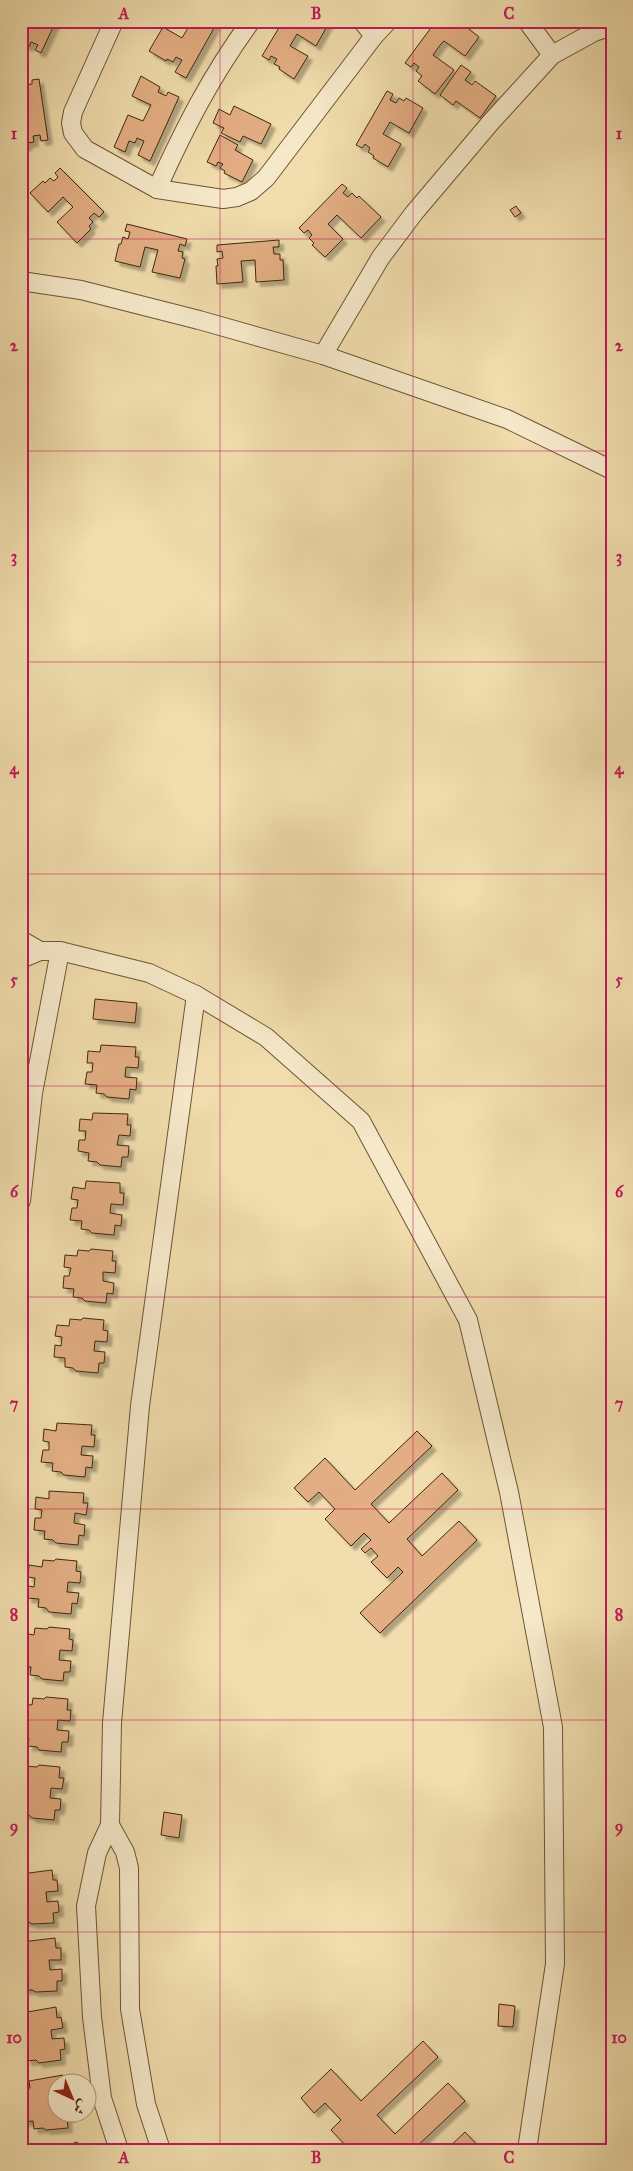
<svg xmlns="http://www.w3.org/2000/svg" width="633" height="2171" viewBox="0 0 633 2171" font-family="'IM FELL Great Primer',Amiri,serif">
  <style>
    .building { fill: #e3ae83; stroke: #3f280d; filter: url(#shadow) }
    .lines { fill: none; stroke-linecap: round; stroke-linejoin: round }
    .minor-casing { stroke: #6c5535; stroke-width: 20 }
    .minor { stroke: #f6e9ca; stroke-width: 18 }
    .grid { fill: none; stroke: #c2185b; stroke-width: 1; stroke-opacity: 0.55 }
    .neatline { fill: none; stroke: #c2185b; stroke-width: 2 }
    .grid-label { font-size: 16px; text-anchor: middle; font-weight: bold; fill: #c2185b }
  </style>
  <defs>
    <filter id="shadow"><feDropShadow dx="4.5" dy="4.5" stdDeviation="1" flood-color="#0004"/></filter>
  </defs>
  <rect width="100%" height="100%" fill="#f1ddad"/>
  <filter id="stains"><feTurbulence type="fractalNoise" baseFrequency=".004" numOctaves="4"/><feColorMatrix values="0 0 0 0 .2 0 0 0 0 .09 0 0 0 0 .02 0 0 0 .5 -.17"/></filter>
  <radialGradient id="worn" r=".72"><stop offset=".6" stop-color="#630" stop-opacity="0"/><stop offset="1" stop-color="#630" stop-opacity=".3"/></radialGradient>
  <g class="building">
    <polygon points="21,21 56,21 41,53 35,50 38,45 31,42 29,47 23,44 21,47"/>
    <polygon points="181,21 218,21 186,78 175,72 182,60 176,57 173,62 167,59 166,61 149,51 163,27 182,38 189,26"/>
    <polygon points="283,21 330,21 316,46 297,34 290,46 308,56 294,79 279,69 280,67 274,64 277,59 271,56 269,60 262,56"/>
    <polygon points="436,21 444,21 450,25 453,21 458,25 460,22 479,37 465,56 444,41 441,44 433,55 454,70 435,94 418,81 422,76 416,71 419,67 414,63 411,67 405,63"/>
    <polygon points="461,65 471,72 465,80 472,85 475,81 496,96 480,118 456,101 453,105 440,95"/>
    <polygon points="141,76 160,87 158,92 166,96 168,92 179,97 150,161 138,155 144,141 137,138 135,143 129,141 125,152 114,147 128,115 143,121 151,105 132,96"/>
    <polygon points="39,79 48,140 41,141 40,135 33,136 34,142 28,143 28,146 21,147 21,118 26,117 24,104 21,104 21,81 25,80 26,85 32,84 32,80"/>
    <polygon points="387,91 393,94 390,100 396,103 399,98 404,101 406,98 423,108 409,133 390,122 383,134 401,144 388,167 373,158 374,156 368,152 370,148 365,144 362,148 356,145"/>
    <polygon points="234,106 271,124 261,144 243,136 240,142 221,133 224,128 213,123 219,109 230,115"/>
    <polygon points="220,135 238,145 235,150 253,160 242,182 224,173 225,171 220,168 223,164 218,162 216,166 207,162"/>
    <polygon points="60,168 104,212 99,217 94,213 89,218 93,222 89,226 91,229 77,243 57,222 73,207 63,197 48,212 30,193 43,181 45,183 50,178 54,181 58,177 55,173"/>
    <polygon points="342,184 347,188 343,193 348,197 352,193 357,198 359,196 381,217 361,238 337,215 328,224 343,239 325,257 312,245 314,243 309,238 312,235 308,230 304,233 299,228"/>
    <polygon points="516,206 521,213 515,217 510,210"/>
    <polygon points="127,224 187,239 185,246 180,244 178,251 183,252 182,258 185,259 180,278 152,272 158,250 145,247 140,267 115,261 119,244 121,244 123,237 128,239 130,232 125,231"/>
    <polygon points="279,240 279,247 273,247 274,254 280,254 280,260 283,260 284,280 256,282 255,260 241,261 243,282 217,284 216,266 218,266 217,259 223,258 222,251 217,252 217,245"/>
    <polygon points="95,999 137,1003 135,1023 93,1019"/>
    <polygon points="101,1045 136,1047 135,1057 139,1057 138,1068 126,1067 125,1077 137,1078 136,1090 130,1089 129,1099 107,1097 104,1094 96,1093 97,1085 85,1084 87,1072 92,1072 93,1063 87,1063 88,1051 100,1052"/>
    <polygon points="93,1113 128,1114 127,1125 131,1125 130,1136 119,1135 117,1145 129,1146 128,1157 122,1157 121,1167 100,1165 97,1162 88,1161 89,1153 78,1151 79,1140 85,1140 86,1131 79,1131 80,1119 92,1120"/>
    <polygon points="86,1181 120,1183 120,1193 124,1193 123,1205 111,1204 110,1213 122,1215 121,1226 115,1225 114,1235 92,1233 89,1230 81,1229 82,1221 70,1220 72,1208 77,1208 78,1200 71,1199 73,1187 85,1189"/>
    <polygon points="91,1249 113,1251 112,1261 116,1261 115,1273 103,1272 103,1281 114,1283 113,1294 107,1293 106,1303 85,1301 82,1298 73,1297 74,1289 63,1288 64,1276 69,1276 71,1268 64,1267 65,1255 77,1256 78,1250 89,1251"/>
    <polygon points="83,1318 104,1320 103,1330 108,1331 107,1342 95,1341 94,1351 105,1352 104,1363 99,1363 98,1373 76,1371 73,1368 65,1367 65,1358 54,1357 55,1345 61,1346 62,1337 55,1336 57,1325 69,1326 70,1319 81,1320"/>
    <polygon points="57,1423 92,1425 91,1435 95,1435 94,1447 82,1446 81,1455 93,1456 92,1468 86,1467 85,1477 64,1475 61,1472 52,1471 53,1463 41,1462 43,1450 49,1450 49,1442 43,1441 44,1429 56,1431"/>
    <polygon points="417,1431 432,1446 371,1504 389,1523 442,1473 458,1490 407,1539 422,1556 459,1521 477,1540 380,1633 360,1613 403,1572 398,1567 387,1578 371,1562 378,1556 371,1548 365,1553 361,1549 371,1540 364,1533 351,1546 325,1519 335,1509 319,1492 308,1502 294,1488 325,1458 355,1490"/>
    <polygon points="49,1491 84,1493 83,1503 88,1503 86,1515 75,1513 74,1523 85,1525 84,1536 79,1535 78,1545 56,1543 53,1540 44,1539 45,1531 34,1530 35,1518 41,1518 42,1510 35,1509 36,1497 49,1499"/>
    <polygon points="56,1559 77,1561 76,1571 81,1572 80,1583 68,1582 67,1592 79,1593 77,1604 72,1603 71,1614 49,1612 46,1608 38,1607 39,1599 27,1598 28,1586 34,1587 35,1578 28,1577 29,1565 42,1567 43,1560 54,1561"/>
    <polygon points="49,1627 70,1629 69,1639 73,1640 72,1651 60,1650 59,1660 71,1661 70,1672 64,1672 63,1681 42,1679 39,1676 30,1675 31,1667 21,1666 21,1654 27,1655 28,1646 21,1645 22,1633 34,1635 35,1628 47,1629"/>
    <polygon points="46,1697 68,1699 67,1710 71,1710 70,1721 58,1720 57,1730 69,1731 68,1742 62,1742 61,1752 39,1750 37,1747 28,1746 29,1738 21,1737 21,1725 24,1725 25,1716 21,1716 21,1704 32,1705 33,1698 44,1699"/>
    <polygon points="39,1765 60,1767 59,1778 64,1778 62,1789 51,1788 50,1798 61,1799 60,1810 55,1810 54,1820 32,1818 29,1815 21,1814 21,1773 25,1773 25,1766 37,1767"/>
    <polygon points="164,1812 182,1815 179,1838 161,1835"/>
    <polygon points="52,1870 53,1880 57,1880 58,1891 46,1892 47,1902 58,1901 59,1912 53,1913 54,1923 32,1924 29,1922 21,1922 21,1874"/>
    <polygon points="55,1938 56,1948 61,1948 61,1960 49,1960 50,1970 62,1969 62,1981 57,1981 57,1991 36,1992 32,1990 23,1990 23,1982 21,1982 21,1942"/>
    <polygon points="499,2004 515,2006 513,2027 498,2026"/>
    <polygon points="56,2007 57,2018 61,2017 63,2028 51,2030 52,2039 64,2038 65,2049 60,2050 61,2060 39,2063 36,2060 27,2061 26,2053 21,2054 22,2013"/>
    <polygon points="423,2041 438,2057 377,2115 395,2134 448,2083 465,2101 413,2150 376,2150 371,2144 365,2150 350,2150 331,2130 341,2120 325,2103 314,2113 301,2098 331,2069 361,2101"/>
    <polygon points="63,2075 64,2084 58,2084 58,2114 72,2114 72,2117 67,2118 68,2128 46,2130 43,2128 34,2129 33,2121 22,2122 21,2110 26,2109 25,2101 21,2101 21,2089 30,2088 29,2081"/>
    <polygon points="465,2132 482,2150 446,2150"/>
    <polygon points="77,2142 80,2150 56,2150 57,2149"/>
  </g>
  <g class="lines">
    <g class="minor-casing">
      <g id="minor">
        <polyline points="114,21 73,112 71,123 73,133 85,149 157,189 223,199 237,197 251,191 266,178 374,36 388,21"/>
        <polyline points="362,21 374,36"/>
        <polyline points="527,21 552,55"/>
        <path d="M157,189C185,127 211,76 251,21"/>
        <polyline points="21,281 81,290 199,320 323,355 507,419 612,470"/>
        <polyline points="323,355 381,257 414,213 491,122 552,55 594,32 612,26"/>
        <polyline points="21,940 40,951 60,951 149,973 196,995 266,1037 361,1121 468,1320 509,1492 553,1727 555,1964 527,2150"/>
        <polyline points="21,959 40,951"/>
        <polyline points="21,1201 33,1093 60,951"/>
        <polyline points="110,1825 125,1852 129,1868 130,2009 146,2104 161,2150"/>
        <polyline points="119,2150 102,2098 92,2017 86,1906 97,1853 110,1825 112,1723 140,1406 196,995"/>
      </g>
    </g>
    <use href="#minor" class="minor"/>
  </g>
  <path class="grid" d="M220,21V2150M413,21V2150M21,239H612M21,451H612M21,662H612M21,874H612M21,1086H612M21,1297H612M21,1509H612M21,1720H612M21,1932H612"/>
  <rect width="633" height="2171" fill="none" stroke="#f1ddad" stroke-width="55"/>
  <g transform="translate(72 2098) rotate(136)"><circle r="24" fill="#f6e9ca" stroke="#ad9c7e"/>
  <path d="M0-4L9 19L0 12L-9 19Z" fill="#8f2418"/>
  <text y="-8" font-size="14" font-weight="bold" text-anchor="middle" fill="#3f280d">ش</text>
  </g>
  <rect x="28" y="28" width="578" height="2116" class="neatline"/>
  <g class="grid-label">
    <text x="124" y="19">A</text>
    <text x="316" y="19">B</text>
    <text x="509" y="19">C</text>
    <text x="14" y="139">1</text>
    <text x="619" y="139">1</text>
    <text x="14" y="351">2</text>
    <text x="619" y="351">2</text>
    <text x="14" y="562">3</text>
    <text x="619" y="562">3</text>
    <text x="14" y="774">4</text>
    <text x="619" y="774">4</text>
    <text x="14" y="985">5</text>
    <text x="619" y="985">5</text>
    <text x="14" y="1197">6</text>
    <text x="619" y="1197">6</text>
    <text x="14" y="1409">7</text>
    <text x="619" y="1409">7</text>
    <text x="14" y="1620">8</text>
    <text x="619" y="1620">8</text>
    <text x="14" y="1832">9</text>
    <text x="619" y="1832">9</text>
    <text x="14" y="2043">10</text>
    <text x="619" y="2043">10</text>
    <text x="124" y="2163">A</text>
    <text x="316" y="2163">B</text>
    <text x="509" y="2163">C</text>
  </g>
  <rect width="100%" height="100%" filter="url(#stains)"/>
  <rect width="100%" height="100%" fill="url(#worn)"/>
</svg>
